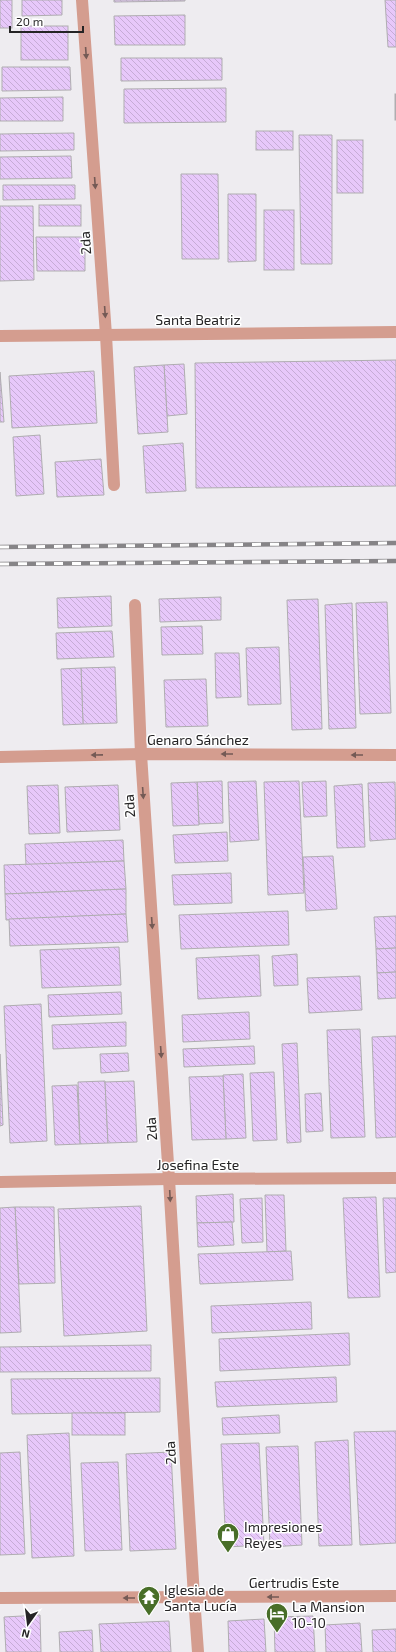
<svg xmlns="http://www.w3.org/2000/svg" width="396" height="1652" viewBox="0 0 396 1652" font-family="'Exo 2',sans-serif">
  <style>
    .building { fill: url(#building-back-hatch); stroke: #afadb0 }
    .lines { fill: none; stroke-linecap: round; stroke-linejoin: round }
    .minor { stroke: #d49d8f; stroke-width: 12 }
    .rail-casing { stroke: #868487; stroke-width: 4.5 }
    .rail { stroke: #fff; stroke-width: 3; stroke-dasharray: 9; stroke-linecap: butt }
    .oneway { fill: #745a55 }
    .labels { text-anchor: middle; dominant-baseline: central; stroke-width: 3; stroke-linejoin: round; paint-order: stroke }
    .street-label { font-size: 14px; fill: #252425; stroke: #fff }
    .poi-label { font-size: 14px; fill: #252425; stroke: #fff; text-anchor: start }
  </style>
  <defs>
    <pattern id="building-back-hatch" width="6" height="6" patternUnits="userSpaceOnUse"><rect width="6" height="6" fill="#e7c8fa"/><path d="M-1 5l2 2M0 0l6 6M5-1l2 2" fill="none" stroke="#c6acd6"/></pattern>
  </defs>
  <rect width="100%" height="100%" fill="#eeecf0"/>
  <g class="building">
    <rect x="0" y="0" width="12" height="28"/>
    <polygon points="22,0 62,0 62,15 22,16"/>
    <polygon points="114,0 185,0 185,1 114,2"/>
    <polygon points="385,0 396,0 396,47 388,47"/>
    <polygon points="185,15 185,45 115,45 114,16"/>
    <rect x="21" y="26" width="47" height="34"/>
    <polygon points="121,58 222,58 222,80 121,81"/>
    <polygon points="2,67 70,67 71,90 2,91"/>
    <polygon points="226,88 226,122 124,123 124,89"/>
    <rect x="395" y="94" width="1" height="26"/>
    <polygon points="63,97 63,121 0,121 0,98"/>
    <rect x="256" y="131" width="37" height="19"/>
    <polygon points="74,133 74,150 0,151 0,134"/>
    <polygon points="299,135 332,135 332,264 301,264"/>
    <rect x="337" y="140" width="26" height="53"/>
    <polygon points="71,156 72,178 0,179 0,157"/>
    <polygon points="181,174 218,174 219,259 182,259"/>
    <polygon points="3,185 75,185 75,199 3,200"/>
    <polygon points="228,194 256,194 256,261 228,262"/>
    <rect x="39" y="205" width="42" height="21"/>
    <polygon points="0,206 33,206 34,280 0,281"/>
    <rect x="264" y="210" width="30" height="60"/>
    <polygon points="36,237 85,237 85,271 37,271"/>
    <polygon points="396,360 396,486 196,488 195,363"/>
    <polygon points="184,364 187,414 167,416 164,365"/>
    <polygon points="164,365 168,432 138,434 134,367"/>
    <polygon points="94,371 97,423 12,428 9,376"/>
    <polygon points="0,372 4,422 0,422"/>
    <polygon points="40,435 44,494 16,496 13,437"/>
    <polygon points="183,443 186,491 146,493 143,446"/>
    <polygon points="101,459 104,495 57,497 55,462"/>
    <polygon points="111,596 112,626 58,628 57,598"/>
    <polygon points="221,597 221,620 160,622 159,599"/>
    <polygon points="318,599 322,729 292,730 287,600"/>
    <polygon points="387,602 391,713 360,714 356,603"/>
    <polygon points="352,603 356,728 329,729 325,605"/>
    <polygon points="202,626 203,654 162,655 161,627"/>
    <polygon points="112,631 114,657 57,659 56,633"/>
    <polygon points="279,647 281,704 248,705 246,648"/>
    <polygon points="215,653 239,653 241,697 216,698"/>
    <polygon points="115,667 117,723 83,724 81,668"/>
    <polygon points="81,668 83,724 63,725 61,669"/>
    <polygon points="206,679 208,726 166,727 164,680"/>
    <polygon points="222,781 223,823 199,824 197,782"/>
    <polygon points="256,781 259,840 230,842 228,782"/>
    <polygon points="299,781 304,893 268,895 264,782"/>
    <polygon points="326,781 327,816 304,817 302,782"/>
    <polygon points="197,782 199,825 173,826 171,783"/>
    <polygon points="395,782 396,839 370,841 368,783"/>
    <polygon points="362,784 365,847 337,848 334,786"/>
    <polygon points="58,785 60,833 29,834 27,786"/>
    <polygon points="118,785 120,830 67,832 65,787"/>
    <polygon points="227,832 228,861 175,863 173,835"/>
    <polygon points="123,840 124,861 26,865 25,844"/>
    <polygon points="333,856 337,909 306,911 303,857"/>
    <polygon points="124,861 126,889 5,894 4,865"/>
    <polygon points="231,873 232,903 174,905 172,875"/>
    <polygon points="126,889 126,914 6,920 5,894"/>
    <polygon points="288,911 289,945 181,949 179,915"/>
    <polygon points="126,914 128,942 10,946 9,919"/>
    <polygon points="396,916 396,948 376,949 374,917"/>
    <polygon points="119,947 121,985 42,988 40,950"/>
    <polygon points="396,948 396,972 377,973 376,949"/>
    <polygon points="297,954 298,985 274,986 272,956"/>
    <polygon points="259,955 261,996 198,999 196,958"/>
    <polygon points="396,972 396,998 378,999 377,973"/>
    <polygon points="360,976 362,1010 309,1013 307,978"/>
    <polygon points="121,992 122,1014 49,1017 48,995"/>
    <polygon points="41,1004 47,1141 10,1143 4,1006"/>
    <polygon points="249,1012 250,1039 183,1042 182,1015"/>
    <polygon points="126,1022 126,1046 53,1049 52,1025"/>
    <polygon points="360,1029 365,1137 331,1138 327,1030"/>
    <polygon points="396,1036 396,1137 376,1138 372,1037"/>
    <polygon points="297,1043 301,1142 287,1143 282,1044"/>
    <polygon points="254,1046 255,1064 184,1067 183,1049"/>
    <polygon points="128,1053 129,1071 101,1073 100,1054"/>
    <polygon points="0,1054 3,1125 0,1126"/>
    <polygon points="274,1072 277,1140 253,1141 250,1073"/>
    <polygon points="243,1074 246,1138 226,1139 223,1075"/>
    <polygon points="223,1076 226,1139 192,1140 189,1077"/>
    <polygon points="105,1081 108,1143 80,1144 78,1082"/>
    <polygon points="134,1081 137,1142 108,1143 105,1082"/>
    <polygon points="77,1085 80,1144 55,1145 52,1086"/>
    <polygon points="321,1093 323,1131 306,1132 305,1094"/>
    <polygon points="233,1194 234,1222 197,1223 196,1196"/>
    <polygon points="265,1195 284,1195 286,1251 267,1252"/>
    <polygon points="376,1197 380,1297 348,1298 343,1198"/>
    <polygon points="262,1198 263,1242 242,1243 240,1199"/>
    <polygon points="383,1198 396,1198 396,1272 386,1273"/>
    <polygon points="141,1206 147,1331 64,1336 58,1209"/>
    <polygon points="15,1207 54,1207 55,1283 19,1284"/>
    <polygon points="15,1207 21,1332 0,1333 0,1208"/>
    <polygon points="232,1222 234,1245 198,1247 197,1223"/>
    <polygon points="291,1251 293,1280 200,1284 198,1254"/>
    <polygon points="311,1302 312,1329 212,1333 211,1306"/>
    <polygon points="349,1333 350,1365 220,1371 219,1339"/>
    <polygon points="151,1345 151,1371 0,1372 0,1347"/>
    <polygon points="336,1377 337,1402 217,1407 215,1382"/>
    <polygon points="160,1378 160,1412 12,1414 11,1379"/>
    <rect x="72" y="1413" width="53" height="22"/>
    <polygon points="279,1415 280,1433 223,1435 222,1418"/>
    <polygon points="396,1431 396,1543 360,1545 354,1432"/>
    <polygon points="69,1433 74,1556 32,1558 27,1435"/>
    <polygon points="348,1440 352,1545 319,1546 315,1442"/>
    <polygon points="259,1443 264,1545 226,1547 221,1444"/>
    <polygon points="298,1446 302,1545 270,1547 266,1447"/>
    <polygon points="20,1452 25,1554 0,1555 0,1453"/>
    <polygon points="171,1452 176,1549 130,1551 126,1454"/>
    <polygon points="118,1462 122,1550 85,1551 81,1463"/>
    <polygon points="40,1615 41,1652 6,1652 4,1617"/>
    <polygon points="313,1616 315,1652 275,1652 274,1617"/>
    <polygon points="264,1619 266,1652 229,1652 228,1621"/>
    <polygon points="169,1621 171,1652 101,1652 99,1624"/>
    <polygon points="360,1623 362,1652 326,1652 325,1625"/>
    <polygon points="396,1629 396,1652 373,1652 372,1630"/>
    <polygon points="92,1630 93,1652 60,1652 59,1632"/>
  </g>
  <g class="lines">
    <g class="minor">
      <polyline points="82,0 106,335 114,485"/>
      <polyline points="0,336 396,332"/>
      <polyline points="135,605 141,754 169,1179 194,1597 198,1652"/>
      <polyline points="0,757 141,754 396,755"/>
      <polyline points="0,1182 169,1179 396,1178"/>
      <polyline points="0,1598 396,1596"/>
    </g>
    <g class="rail-casing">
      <g id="rail">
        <polyline points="0,547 396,543"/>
        <polyline points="0,564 396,561"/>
      </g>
    </g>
    <use href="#rail" class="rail"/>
  </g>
  <defs><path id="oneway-solid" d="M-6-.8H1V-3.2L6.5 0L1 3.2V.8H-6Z"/></defs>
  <g class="oneway">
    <use href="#oneway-solid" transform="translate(86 53) rotate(86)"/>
    <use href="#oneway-solid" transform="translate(95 183) rotate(86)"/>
    <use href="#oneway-solid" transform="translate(105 312) rotate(86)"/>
    <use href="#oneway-solid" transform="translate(227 754) rotate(-180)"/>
    <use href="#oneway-solid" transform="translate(97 755) rotate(179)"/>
    <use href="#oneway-solid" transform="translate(357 755) rotate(-180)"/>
    <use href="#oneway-solid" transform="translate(143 793) rotate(86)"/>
    <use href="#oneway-solid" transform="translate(152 923) rotate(86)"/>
    <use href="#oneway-solid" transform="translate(161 1052) rotate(86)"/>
    <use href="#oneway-solid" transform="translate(170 1196) rotate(87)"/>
    <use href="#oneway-solid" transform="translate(273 1597) rotate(180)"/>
    <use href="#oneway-solid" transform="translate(129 1598) rotate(180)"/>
  </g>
  <defs>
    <g id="shop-pin" transform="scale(1.15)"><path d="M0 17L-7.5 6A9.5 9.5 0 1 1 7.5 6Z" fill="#486e28" stroke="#fff"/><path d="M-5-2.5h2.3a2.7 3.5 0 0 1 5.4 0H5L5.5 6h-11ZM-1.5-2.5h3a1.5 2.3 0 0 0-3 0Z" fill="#fff"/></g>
    <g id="temple-pin" transform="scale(1.15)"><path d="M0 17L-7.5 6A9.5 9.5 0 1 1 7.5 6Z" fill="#486e28" stroke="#fff"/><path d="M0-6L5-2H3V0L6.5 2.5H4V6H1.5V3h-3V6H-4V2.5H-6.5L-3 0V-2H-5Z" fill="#fff"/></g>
    <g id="hotel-pin" transform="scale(1.15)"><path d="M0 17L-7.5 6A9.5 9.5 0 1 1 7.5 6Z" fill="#486e28" stroke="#fff"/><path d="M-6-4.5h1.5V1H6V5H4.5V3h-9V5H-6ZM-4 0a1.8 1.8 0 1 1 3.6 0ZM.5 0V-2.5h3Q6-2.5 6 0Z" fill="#fff"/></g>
  </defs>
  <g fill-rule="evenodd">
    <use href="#shop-pin" x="228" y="1534"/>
    <use href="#temple-pin" x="149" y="1597"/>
    <use href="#hotel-pin" x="277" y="1614"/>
  </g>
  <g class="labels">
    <g class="street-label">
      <text transform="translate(85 243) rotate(-94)">2da</text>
      <text x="198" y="319">Santa Beatriz</text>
      <text x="198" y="739">Genaro Sánchez</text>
      <text transform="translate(129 806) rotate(-94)">2da</text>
      <text transform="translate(151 1129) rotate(-94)">2da</text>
      <text x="198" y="1164">Josefina Este</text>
      <text transform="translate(170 1453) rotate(-93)">2da</text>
      <text x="294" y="1582">Gertrudis Este</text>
    </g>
    <g class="poi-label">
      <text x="244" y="1526">Impresiones<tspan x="244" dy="16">Reyes</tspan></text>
      <text x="164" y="1589">Iglesia de<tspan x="164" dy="16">Santa Lucía</tspan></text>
      <text x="292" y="1606">La Mansion<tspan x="292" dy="16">10-10</tspan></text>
    </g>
  </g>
  <g transform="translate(28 1624) rotate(194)" stroke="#ffffff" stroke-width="3" paint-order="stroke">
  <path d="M0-3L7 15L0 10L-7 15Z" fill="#252425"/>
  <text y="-6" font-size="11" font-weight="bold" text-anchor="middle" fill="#252425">N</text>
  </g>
  <path d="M10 26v6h73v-6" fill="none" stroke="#252425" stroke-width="2"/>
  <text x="16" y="26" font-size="12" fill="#252425" stroke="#ffffff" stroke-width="3" paint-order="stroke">20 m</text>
</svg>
